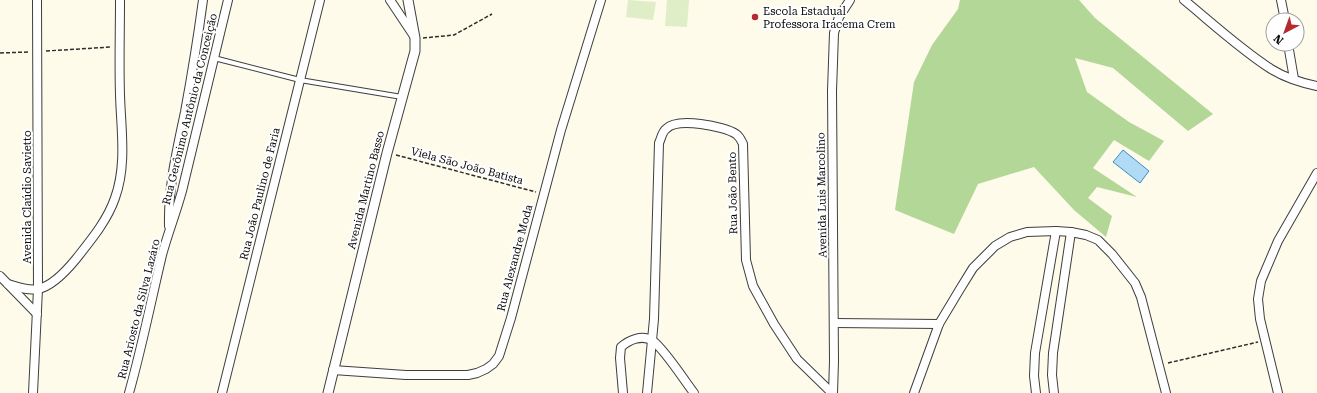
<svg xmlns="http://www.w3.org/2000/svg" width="1317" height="393" viewBox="0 0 1317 393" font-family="'Roboto Serif',serif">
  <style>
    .forest { fill: #b2d796 }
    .pitch { fill: #e0eec7 }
    .water { fill: #b1daf4; stroke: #3a8ec8 }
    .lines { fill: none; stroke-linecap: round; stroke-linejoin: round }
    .service-casing { stroke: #3e3e3e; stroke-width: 6 }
    .minor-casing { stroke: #3e3e3e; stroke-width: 10 }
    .tertiary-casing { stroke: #3e3e3e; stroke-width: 11 }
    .path { stroke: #2d2d2d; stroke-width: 1.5; stroke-dasharray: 4 2; stroke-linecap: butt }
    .service { stroke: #fff; stroke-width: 4 }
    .minor { stroke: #fff; stroke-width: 8 }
    .tertiary { stroke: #fff; stroke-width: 9 }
    .poi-dot { fill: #b6292e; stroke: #fff; stroke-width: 1.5 }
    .labels { text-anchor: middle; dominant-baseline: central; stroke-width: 4; stroke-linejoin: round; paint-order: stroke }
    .poi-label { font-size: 11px; fill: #0b0b0b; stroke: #fff; text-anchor: start }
    .street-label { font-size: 11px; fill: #0b0b0b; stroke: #fff }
  </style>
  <rect width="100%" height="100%" fill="#fefbea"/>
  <polygon class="forest" points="960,0 1079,0 1095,18 1213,114 1188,131 1113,68 1075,58 1087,92 1129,122 1164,141 1149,161 1114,140 1093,168 1137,197 1097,187 1088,198 1112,216 1106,237 1074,210 1034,167 978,184 954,234 895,210 914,82 932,45 958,9"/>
  <g class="pitch">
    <polygon points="628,0 656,2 653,20 626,17"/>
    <polygon points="667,0 689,0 687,27 665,26"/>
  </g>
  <polygon class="water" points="1123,150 1149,171 1140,183 1113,162"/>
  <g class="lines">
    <g class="service-casing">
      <polyline id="service" points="214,58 300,80 402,97"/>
    </g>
    <g class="minor-casing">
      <g id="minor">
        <polyline points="390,0 414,36"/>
        <path d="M1184,0C1212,23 1240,49 1271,69C1284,77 1302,83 1317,86"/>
        <polyline points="1281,0 1285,20"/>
        <polyline points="1288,44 1294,79"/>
        <path d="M169,226C168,187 177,150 185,112C192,74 198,37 203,0"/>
        <polyline points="0,276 37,314"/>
        <path d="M8,284C18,287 28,291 38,289C53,286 67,270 76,259C91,240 107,221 115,198C127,165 121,129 120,95C119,63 120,32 120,0"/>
        <polyline points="834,323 939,324"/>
        <polyline points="333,370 406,375 468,375 477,373 486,369 493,364 499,356 511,318 561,130 601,0"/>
        <polyline points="33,393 38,289 37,0"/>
        <path d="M129,393C142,347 151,301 162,255C168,233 176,213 182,191L228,0"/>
        <polyline points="222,393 320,0"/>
        <path d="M623,393L620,358L621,347C629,340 642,334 653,341C665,350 684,380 694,393"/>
        <path d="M647,393L654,319L659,143C661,139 662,132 666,129C677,117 724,126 736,134C740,137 741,140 743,144L746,260L753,286L774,324L797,359L832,393"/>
        <polyline points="833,393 834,361 832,91 834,33 839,17 850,0"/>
        <polyline points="914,393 939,324 960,289 973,268 995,246 1010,237 1027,232 1056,231 1071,232 1086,235 1098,240 1112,254 1135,283 1141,297 1166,393"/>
        <polyline points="1036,393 1034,376 1035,353 1056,231"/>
        <polyline points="1054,393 1052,375 1053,353 1071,232"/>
        <polyline points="1278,393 1260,319 1258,299 1261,281 1278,241 1317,173"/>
      </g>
    </g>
    <g class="tertiary-casing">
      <polyline id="tertiary" points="328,393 387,153 415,51 415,38 408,0"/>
    </g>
    <g class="path">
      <polyline points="423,38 454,35 492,14"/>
      <polyline points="46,51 110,47"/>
      <polyline points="0,53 28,52"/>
      <polyline points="396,155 536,192"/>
      <polyline points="1168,363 1258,342"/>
    </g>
    <use href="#service" class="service"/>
    <use href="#minor" class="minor"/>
    <use href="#tertiary" class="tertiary"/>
  </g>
  <circle class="poi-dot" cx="755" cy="17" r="4"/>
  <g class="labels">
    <g class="poi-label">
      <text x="763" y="11">Escola Estadual<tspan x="763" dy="13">Professora Iracema Crem</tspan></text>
    </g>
    <g class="street-label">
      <text transform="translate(190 109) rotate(-76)">Rua Gerônimo Antônio da Conceição</text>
      <text transform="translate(467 166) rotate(15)">Viela São João Batista</text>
      <text transform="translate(366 190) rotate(-76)">Avenida Martino Basso</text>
      <text transform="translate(733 193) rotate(-91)">Rua João Bento</text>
      <text transform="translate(260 194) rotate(-76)">Rua João Paulino de Faria</text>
      <text transform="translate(822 195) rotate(-91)">Avenida Luis Marcolino</text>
      <text transform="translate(27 197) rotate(-90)">Avenida Claúdio Savietto</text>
      <text transform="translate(515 258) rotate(-75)">Rua Alexandre Moda</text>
      <text transform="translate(139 309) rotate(-76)">Rua Ariosto da Silva Lazáro</text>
    </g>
  </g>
  <g transform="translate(1285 32) rotate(221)"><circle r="19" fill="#ffffff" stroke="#9d9d9d"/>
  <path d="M0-3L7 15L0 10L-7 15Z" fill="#b6292e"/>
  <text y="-6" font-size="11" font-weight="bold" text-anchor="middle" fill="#0b0b0b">N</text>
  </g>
</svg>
